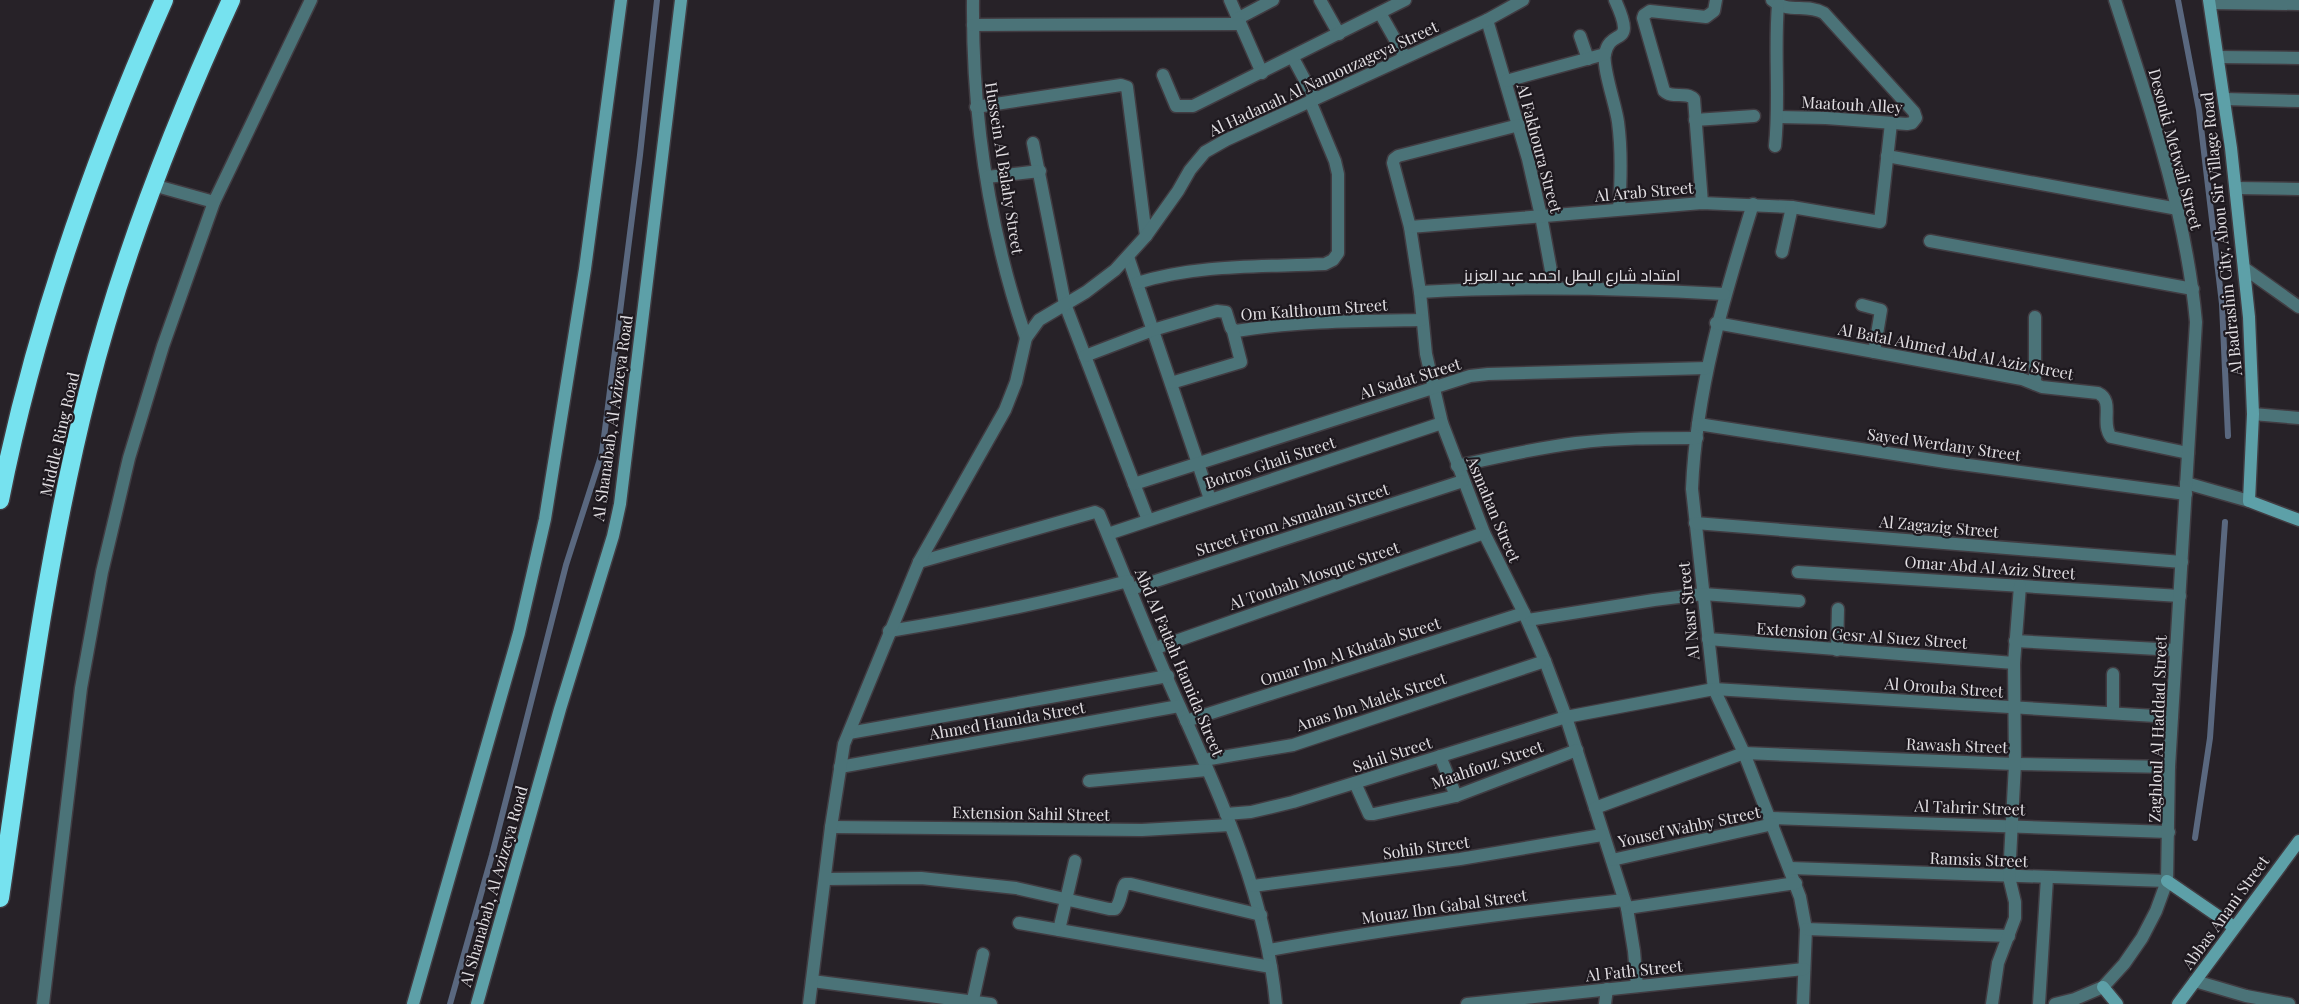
<svg xmlns="http://www.w3.org/2000/svg" width="2299" height="1004" viewBox="0 0 2299 1004" font-family="'Playfair Display',Cairo,serif">
  <style>
    .lines { fill: none; stroke-linecap: round; stroke-linejoin: round }
    .stream { stroke: #5a687f; stroke-width: 6 }
    .street-casing { stroke: #413c42; stroke-width: 15 }
    .secondary-casing { stroke: #413c42; stroke-width: 15 }
    .highway-casing { stroke: #413c42; stroke-width: 21 }
    .street { stroke: #4b7378; stroke-width: 12 }
    .secondary { stroke: #5da0a8; stroke-width: 12 }
    .highway { stroke: #76e2ef; stroke-width: 18 }
    .labels { text-anchor: middle; dominant-baseline: central; stroke-width: 4.5; stroke-linejoin: round; paint-order: stroke }
    .street-label { font-size: 16px; fill: #e1dee2; stroke: #1e191f }
  </style>
  <rect width="100%" height="100%" fill="#272228"/>
  <g class="lines">
    <g class="stream">
      <polyline points="2178,0 2199,110 2222,304 2228,436"/>
      <polyline points="2195,838 2210,738 2225,522"/>
      <polyline points="450,1004 492,855 566,565 602,453 640,155 657,0"/>
    </g>
    <g class="street-casing">
      <g id="street">
        <path d="M973,0C972,114 989,230 1026,338"/>
        <polyline points="1230,0 1262,73"/>
        <polyline points="1320,0 1339,34"/>
        <path d="M1615,0C1638,50 1610,26 1605,54C1602,67 1616,106 1618,122C1622,151 1621,180 1619,209"/>
        <path d="M1772,0C1788,14 1806,3 1824,13L1914,112L1916,118L1912,123L1907,124L1826,118L1778,117"/>
        <polyline points="2210,3 2299,4"/>
        <polyline points="1380,13 1405,57"/>
        <polyline points="1237,19 1273,0"/>
        <polyline points="1487,20 1528,159 1541,216 1554,287"/>
        <polyline points="973,25 1240,24"/>
        <polyline points="1580,36 1588,59"/>
        <polyline points="2219,57 2299,58"/>
        <polyline points="1293,58 1315,99"/>
        <polyline points="1163,75 1176,106 1193,106 1405,0"/>
        <polyline points="1506,81 1605,54"/>
        <polyline points="2225,99 2299,101"/>
        <polyline points="976,107 1121,85 1127,87 1146,236"/>
        <polyline points="1695,120 1754,116"/>
        <polyline points="1519,125 1398,156 1394,159 1393,163 1410,227 1420,292 1426,354 1442,423 1484,533 1524,613 1545,661 1566,717 1627,908 1634,951 1637,986"/>
        <polyline points="1033,143 1065,304 1148,520"/>
        <path d="M1775,146C1780,99 1774,52 1778,5"/>
        <polyline points="1887,156 2178,209"/>
        <polyline points="987,177 1040,171"/>
        <polyline points="153,185 214,202"/>
        <polyline points="2236,188 2299,189"/>
        <path d="M1702,203L1694,99C1686,91 1672,99 1664,91L1643,18L1644,15L1650,11L1706,17L1714,11L1716,0"/>
        <path d="M1753,204C1724,297 1696,390 1692,489L1714,689L1744,753L1800,897L1806,929L1803,1004"/>
        <polyline points="1410,227 1702,203 1792,207 1880,222 1891,123"/>
        <polyline points="1930,241 2193,289"/>
        <polyline points="1782,252 1792,207"/>
        <polyline points="1128,257 1210,499"/>
        <polyline points="2244,268 2299,307"/>
        <path d="M1137,283C1197,264 1263,267 1325,264L1333,260L1338,253V174L1335,161L1310,101"/>
        <path d="M1420,292C1522,286 1623,288 1724,294"/>
        <polyline points="1862,305 1881,310 1874,352"/>
        <path d="M1716,323L2022,379L2042,387L2098,393C2115,401 2100,423 2111,437L2188,453"/>
        <path d="M1085,356L1153,330L1217,311L1226,312L1231,328L1236,331C1297,321 1360,321 1422,320"/>
        <polyline points="1171,383 1241,362 1233,331"/>
        <polyline points="2035,384 2035,317"/>
        <polyline points="2253,414 2299,418"/>
        <polyline points="1698,424 1946,462 2186,494"/>
        <path d="M1457,466C1497,457 1536,448 1576,443C1616,438 1656,438 1697,438"/>
        <polyline points="2186,483 2249,501"/>
        <polyline points="1134,484 1470,376 1488,374 1707,368"/>
        <polyline points="1695,523 2182,562"/>
        <polyline points="1108,534 1442,423"/>
        <path d="M919,562L1095,512L1099,514C1126,578 1151,644 1180,707C1223,803 1266,898 1276,1004"/>
        <polyline points="1798,572 2180,596"/>
        <polyline points="1131,589 1463,481"/>
        <polyline points="1528,620 1654,600 1703,594 1799,601"/>
        <path d="M889,631C970,618 1049,602 1128,581"/>
        <polyline points="1708,639 2014,663"/>
        <polyline points="2015,641 2176,650"/>
        <polyline points="1156,648 1484,533"/>
        <polyline points="1837,650 1838,609"/>
        <polyline points="2113,713 2113,674"/>
        <polyline points="1186,721 1524,613"/>
        <polyline points="849,733 1168,676"/>
        <polyline points="1440,756 1456,796"/>
        <polyline points="1204,760 1293,745 1545,661"/>
        <polyline points="840,767 1179,706"/>
        <polyline points="1089,781 1207,770"/>
        <polyline points="1355,783 1369,814 1374,814 1456,796 1577,750"/>
        <polyline points="1595,808 1744,753 2015,764 2169,767"/>
        <polyline points="1226,814 1251,812 1293,802 1566,717 1714,689 2172,717"/>
        <polyline points="1770,818 2169,832"/>
        <polyline points="831,827 1142,830 1230,825"/>
        <polyline points="1612,860 1773,824"/>
        <polyline points="1790,868 2167,881"/>
        <path d="M826,879L921,878L1016,888L1109,909H1115C1122,901 1120,892 1125,884H1131L1261,915"/>
        <polyline points="1253,886 1460,859 1602,835"/>
        <polyline points="1627,908 1796,883"/>
        <polyline points="1019,923 1271,967"/>
        <polyline points="1806,929 2009,936"/>
        <polyline points="1059,930 1075,861"/>
        <path d="M1269,950C1387,929 1505,913 1624,900"/>
        <polyline points="812,981 991,1004"/>
        <polyline points="2195,981 2246,996 2289,1004"/>
        <polyline points="43,1004 81,688 102,572 129,458 163,346 214,202 311,0"/>
        <polyline points="809,1004 831,827 844,744 919,562 1005,410 1016,382 1026,338 1039,320 1086,292 1115,270 1146,236 1178,191 1190,170 1205,152 1226,140 1487,20 1523,0"/>
        <polyline points="972,1004 983,954"/>
        <polyline points="1467,1004 1804,969"/>
        <polyline points="1605,1004 1607,989"/>
        <polyline points="1992,1004 1998,963 2015,918 2015,902 2009,877 2015,764 2014,663 2020,586"/>
        <polyline points="2039,1004 2047,878"/>
        <path d="M2055,1004L2075,999L2103,987L2124,964L2142,938L2156,911L2167,881L2169,767L2196,322C2186,211 2149,105 2115,0"/>
      </g>
    </g>
    <g class="secondary-casing">
      <g id="secondary">
        <polyline points="2209,0 2231,148 2249,317 2253,414 2249,501 2299,520"/>
        <polyline points="2167,881 2234,927"/>
        <polyline points="2103,987 2117,1004"/>
        <polyline points="413,1004 519,633 545,519 585,269 621,0"/>
        <polyline points="477,1004 560,709 613,536 620,504 681,0"/>
        <polyline points="2178,1004 2299,841"/>
      </g>
    </g>
    <g class="highway-casing">
      <g id="highway">
        <path d="M0,500C34,328 93,160 164,0"/>
        <path d="M0,898C25,728 46,557 88,391C122,256 173,126 231,0"/>
      </g>
    </g>
    <use href="#street" class="street"/>
    <use href="#secondary" class="secondary"/>
    <use href="#highway" class="highway"/>
  </g>
  <g class="labels">
    <g class="street-label">
      <text transform="translate(1323 78) rotate(-25)">Al Hadanah Al Namouzageya Street</text>
      <text transform="translate(1852 104) rotate(3)">Maatouh Alley</text>
      <text transform="translate(1540 148) rotate(75)">Al Fakhoura Street</text>
      <text transform="translate(2176 149) rotate(75)">Desouki Metwali Street</text>
      <text transform="translate(1005 168) rotate(81)">Hussein Al Balahy Street</text>
      <text transform="translate(1644 191) rotate(-5)">Al Arab Street</text>
      <text transform="translate(2221 234) rotate(-96)">Al Badrashin City, Abou Sir Village Road</text>
      <text x="1572" y="274">امتداد شارع البطل احمد عبد العزيز</text>
      <text transform="translate(1314 309) rotate(-4)">Om Kalthoum Street</text>
      <text transform="translate(1956 351) rotate(11)">Al Batal Ahmed Abd Al Aziz Street</text>
      <text transform="translate(1410 378) rotate(-17)">Al Sadat Street</text>
      <text transform="translate(612 418) rotate(-82)">Al Shanabab, Al Azizeya Road</text>
      <text transform="translate(59 434) rotate(-77)">Middle Ring Road</text>
      <text transform="translate(1944 444) rotate(8)">Sayed Werdany Street</text>
      <text transform="translate(1270 462) rotate(-18)">Botros Ghali Street</text>
      <text transform="translate(1494 509) rotate(67)">Asmahan Street</text>
      <text transform="translate(1292 519) rotate(-18)">Street From Asmahan Street</text>
      <text transform="translate(1939 526) rotate(5)">Al Zagazig Street</text>
      <text transform="translate(1990 567) rotate(4)">Omar Abd Al Aziz Street</text>
      <text transform="translate(1314 575) rotate(-19)">Al Toubah Mosque Street</text>
      <text transform="translate(1688 611) rotate(-96)">Al Nasr Street</text>
      <text transform="translate(1862 635) rotate(4)">Extension Gesr Al Suez Street</text>
      <text transform="translate(1350 651) rotate(-18)">Omar Ibn Al Khatab Street</text>
      <text transform="translate(1180 662) rotate(67)">Abd Al Fattah Hamida Street</text>
      <text transform="translate(1944 687) rotate(4)">Al Orouba Street</text>
      <text transform="translate(1371 701) rotate(-18)">Anas Ibn Malek Street</text>
      <text transform="translate(1007 720) rotate(-10)">Ahmed Hamida Street</text>
      <text transform="translate(2157 729) rotate(-88)">Zaghloul Al Haddad Street</text>
      <text transform="translate(1957 745) rotate(2)">Rawash Street</text>
      <text transform="translate(1392 754) rotate(-18)">Sahil Street</text>
      <text transform="translate(1487 764) rotate(-19)">Maahfouz Street</text>
      <text transform="translate(1970 807) rotate(2)">Al Tahrir Street</text>
      <text transform="translate(1031 813) rotate(1)">Extension Sahil Street</text>
      <text transform="translate(1689 826) rotate(-12)">Yousef Wahby Street</text>
      <text transform="translate(1426 847) rotate(-8)">Sohib Street</text>
      <text transform="translate(1979 859) rotate(2)">Ramsis Street</text>
      <text transform="translate(493 886) rotate(-74)">Al Shanabab, Al Azizeya Road</text>
      <text transform="translate(1444 906) rotate(-8)">Mouaz Ibn Gabal Street</text>
      <text transform="translate(2225 912) rotate(-54)">Abbas Anani Street</text>
      <text transform="translate(1634 970) rotate(-6)">Al Fath Street</text>
    </g>
  </g>
</svg>
